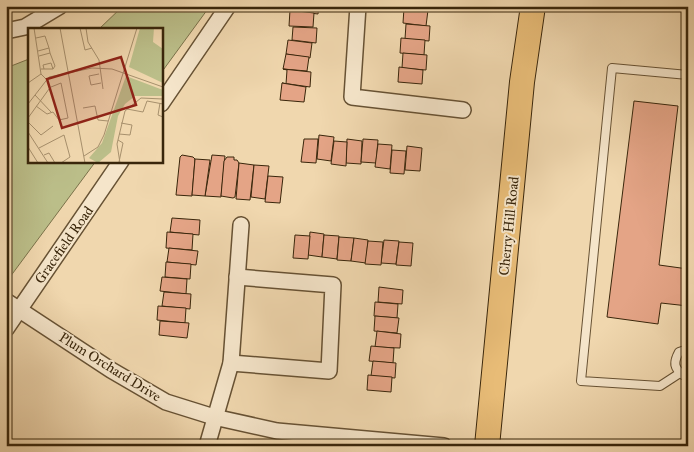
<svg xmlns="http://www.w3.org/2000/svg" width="694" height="452" viewBox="0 0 694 452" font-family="'IM FELL Great Primer',serif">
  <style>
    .green { fill: #bbbe89; stroke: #7a724a }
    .building { fill: #e4a486; stroke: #39260b }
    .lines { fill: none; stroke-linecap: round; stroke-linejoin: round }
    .service-casing { stroke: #675234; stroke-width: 10 }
    .minor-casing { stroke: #675234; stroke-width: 18 }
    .primary-casing { stroke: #39260b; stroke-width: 26 }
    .service { stroke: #f5e5ca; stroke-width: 8 }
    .minor { stroke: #f5e5ca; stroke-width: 15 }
    .primary { stroke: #e8bc77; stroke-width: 24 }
    .labels { text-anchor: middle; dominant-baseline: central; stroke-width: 4; stroke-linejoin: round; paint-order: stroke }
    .street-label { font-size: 14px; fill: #39260b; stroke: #f5e5ca }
    .inset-road { fill: none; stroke: #a7906d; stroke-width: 1 }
    .view { fill: #8f2418; fill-opacity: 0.15; stroke: #8f2418; stroke-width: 2.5 }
    .inset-edge { fill: none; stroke: #39260b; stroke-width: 2.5 }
  </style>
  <rect width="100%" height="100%" fill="#f0d7ae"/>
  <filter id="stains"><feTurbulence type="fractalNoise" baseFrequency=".004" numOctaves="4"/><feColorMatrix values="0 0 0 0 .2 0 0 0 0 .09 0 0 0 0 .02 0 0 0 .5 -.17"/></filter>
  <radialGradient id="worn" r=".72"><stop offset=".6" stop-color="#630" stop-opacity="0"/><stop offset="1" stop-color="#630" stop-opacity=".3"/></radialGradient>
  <g class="green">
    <polygon points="123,6 210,6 161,73 161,29 99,29"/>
    <polygon points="29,59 29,161 96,161 10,277 6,274 6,68"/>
  </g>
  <g class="building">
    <polygon points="295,6 319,6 318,14 294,11"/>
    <polygon points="400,6 424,6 424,10 400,8"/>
    <polygon points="404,8 428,10 426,26 403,23"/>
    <polygon points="290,10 314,13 313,27 289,26"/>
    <polygon points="406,24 430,26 429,41 405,39"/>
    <polygon points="293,27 317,28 316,43 292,40"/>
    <polygon points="401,38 425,40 424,55 400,53"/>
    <polygon points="288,40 312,43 310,58 286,54"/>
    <polygon points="403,53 427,55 426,70 402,68"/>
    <polygon points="286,54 309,57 307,71 283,69"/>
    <polygon points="399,67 423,70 422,84 398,82"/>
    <polygon points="283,69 311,72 310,87 282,83 286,84 287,70"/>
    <polygon points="282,83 306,87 304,102 280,100"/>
    <polygon points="634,101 678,106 659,265 688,269 688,306 661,303 658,324 607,317"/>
    <polygon points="319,135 334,137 331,161 317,159"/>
    <polygon points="304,139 318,139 316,163 301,162"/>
    <polygon points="347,139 362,141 361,164 346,163"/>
    <polygon points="363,139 378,140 376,163 361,162"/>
    <polygon points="334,141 347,142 346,166 331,164"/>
    <polygon points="378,144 392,145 390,169 375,167"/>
    <polygon points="407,146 422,148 420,171 405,170"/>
    <polygon points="392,150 406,151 404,174 390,173"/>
    <polygon points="182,155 193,157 195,159 192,196 176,195 180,157"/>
    <polygon points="212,155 225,156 221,197 205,196"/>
    <polygon points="227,157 234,157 234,160 237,160 239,163 235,197 233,198 221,196 224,161"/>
    <polygon points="195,159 210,160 205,196 192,195"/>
    <polygon points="239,163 254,165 250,200 236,199"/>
    <polygon points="254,165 269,166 265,199 251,197"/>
    <polygon points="268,176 283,177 280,203 265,202"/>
    <polygon points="172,218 200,220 199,235 170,232"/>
    <polygon points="167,232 193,234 192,250 166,248"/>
    <polygon points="310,232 324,234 322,257 308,255"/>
    <polygon points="295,235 310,236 308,259 293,258"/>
    <polygon points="324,235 339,236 337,259 322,257"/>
    <polygon points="339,237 354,238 351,261 337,260"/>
    <polygon points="354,238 368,240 366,263 351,261"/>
    <polygon points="384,240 399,241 396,264 381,263"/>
    <polygon points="368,241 383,242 381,265 365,264"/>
    <polygon points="399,242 413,243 411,266 396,265"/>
    <polygon points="169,248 198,251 196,265 167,262"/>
    <polygon points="166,262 191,264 190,279 165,277"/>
    <polygon points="162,277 187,279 186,294 160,291"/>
    <polygon points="379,287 403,290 402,304 378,302"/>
    <polygon points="164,292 191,294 190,309 162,306"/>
    <polygon points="375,302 398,304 397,318 374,316"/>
    <polygon points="158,306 186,308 185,323 157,320"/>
    <polygon points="375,316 399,318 397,333 374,331"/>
    <polygon points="160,321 189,323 187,338 159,335"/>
    <polygon points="377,331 401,334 400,348 375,347"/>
    <polygon points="371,346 394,348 393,363 369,361"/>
    <polygon points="373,361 396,363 395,378 371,376"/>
    <polygon points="368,375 392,377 391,392 367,390"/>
  </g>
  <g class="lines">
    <g class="service-casing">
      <g id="service">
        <path d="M688,349L679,352C673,363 674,368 683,375H688"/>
        <polyline points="680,373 660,386 581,381 612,68 688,75"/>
      </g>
    </g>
    <g class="minor-casing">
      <g id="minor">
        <polyline points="358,6 352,97 463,110"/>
        <polyline points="6,31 25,27 60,6"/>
        <polyline points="161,104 228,6"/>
        <polyline points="6,301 111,370 166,402 214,417 277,431 444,446"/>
        <polyline points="6,329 121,161"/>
        <polyline points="231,363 329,371 333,285 237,277"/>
        <polyline points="207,446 231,363 241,225"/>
      </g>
    </g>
    <g class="primary-casing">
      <polyline id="primary" points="487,446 522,82 533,6"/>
    </g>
    <use href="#service" class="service"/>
    <use href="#minor" class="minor"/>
    <use href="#primary" class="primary"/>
  </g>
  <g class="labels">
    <g class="street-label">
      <text transform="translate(509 226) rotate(-84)">Cherry Hill Road</text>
      <text transform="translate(64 245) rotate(-55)">Gracefield Road</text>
      <text transform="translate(110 367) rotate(32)">Plum Orchard Drive</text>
    </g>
  </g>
  <g transform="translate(28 28)">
    <rect width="135" height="135" fill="#f0d7ae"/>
    <path d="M112,0H126L125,14L135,21V55L101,39ZM98,48L135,62V68H107L97,76L90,88L83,124L70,135L61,130L74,115Z" fill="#bbbe89"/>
    <path class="inset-road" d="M6,0L13,46L18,51M32,0L57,135M52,0L57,22L64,20M58,0L60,14L71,32L75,61M8,10L17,8L21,20M10,23L21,20L22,25L11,28M22,25L27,38L25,41M13,41H25L23,35L15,37L16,41M71,46L61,48L63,57L73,55M0,55L13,46M7,67L23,84M132,75L130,87L135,89M0,76L21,49L64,40L84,41L135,59M8,78L19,86L25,84L31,92L40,90L33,55L23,59M55,80L67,78L70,92L80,93M99,81L115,84L119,73L135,76M0,90L21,61M0,94L13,107L25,98M0,104L20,135M91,106L102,107L104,97L93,95M90,112L95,115L91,134M0,119L10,135M11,120L36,107L42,129L33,135M16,127L21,125L27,135M56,128L70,119L76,107L109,0M92,135L89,116L97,83L113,70L135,71"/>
    <path class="view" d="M93,29L108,77L34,100L19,51Z"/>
    <rect width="135" height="135" class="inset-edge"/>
  </g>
  <rect width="694" height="452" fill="none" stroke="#f0d7ae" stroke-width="25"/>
  <rect x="8" y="8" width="679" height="437" fill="none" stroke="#39260b" stroke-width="2.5"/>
  <rect x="12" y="12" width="669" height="427" fill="none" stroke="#39260b"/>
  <rect width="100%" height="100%" filter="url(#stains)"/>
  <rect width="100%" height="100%" fill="url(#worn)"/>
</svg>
